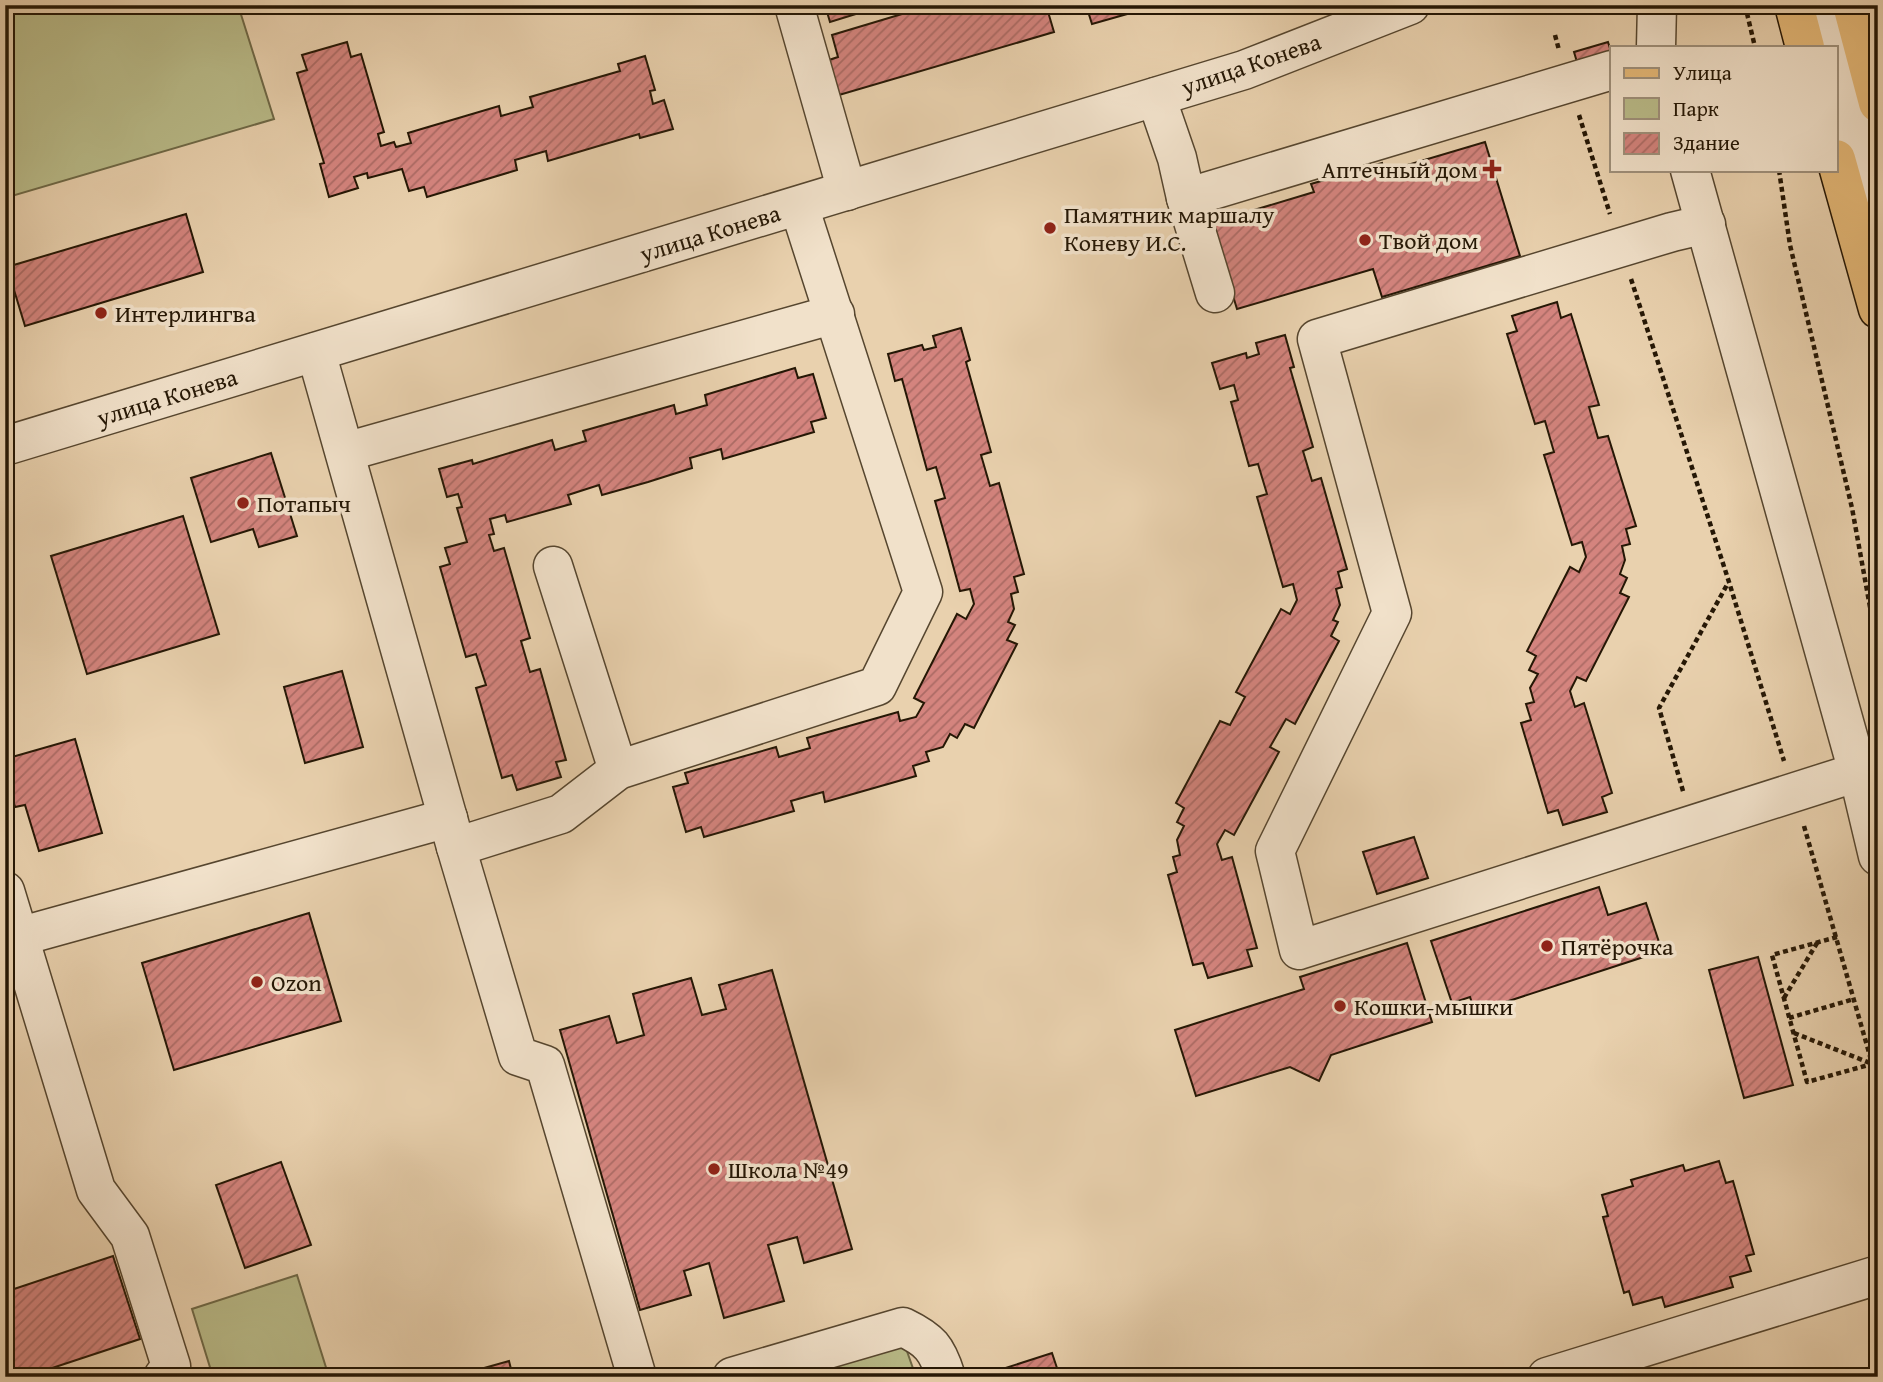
<svg xmlns="http://www.w3.org/2000/svg" width="1883" height="1382" viewBox="0 0 1883 1382" font-family="'Gentium Book Plus',serif">
  <style>
    .park { fill: #b9bb89; stroke: #6f6947; stroke-width: 2 }
    .building { fill: url(#building-hatch); stroke: #251705; stroke-width: 2 }
    .lines { fill: none; stroke-linecap: round; stroke-linejoin: round }
    .minor-casing { stroke: #56462f; stroke-width: 41 }
    .major-casing { stroke: #251705; stroke-width: 41 }
    .path { stroke: #251705; stroke-width: 4.5; stroke-dasharray: 5 3.5; stroke-linecap: butt }
    .minor { stroke: #f1e1ca; stroke-width: 38 }
    .major { stroke: #e4b877; stroke-width: 38 }
    .poi-dot { fill: #8f2418; stroke: #f1e1ca; stroke-width: 2.5 }
    .labels { text-anchor: middle; dominant-baseline: central; stroke-width: 7; stroke-linejoin: round; paint-order: stroke }
    .street-label { font-size: 24px; fill: #251705; stroke: #f1e1ca }
    .poi-label { font-size: 24px; fill: #251705; stroke: #f1e1ca; text-anchor: start }
  </style>
  <defs>
    <pattern id="building-hatch" width="6" height="6" patternUnits="userSpaceOnUse" patternTransform="scale(1.75)"><rect width="6" height="6" fill="#d4847e"/><path d="M-1 1l2-2M0 6l6-6M5 7l2-2" fill="none" stroke="#ac6b65"/></pattern>
  </defs>
  <rect width="100%" height="100%" fill="#e9d1ae"/>
  <filter id="stains"><feTurbulence type="fractalNoise" baseFrequency=".00286" numOctaves="4"/><feColorMatrix values="0 0 0 0 .2 0 0 0 0 .09 0 0 0 0 .02 0 0 0 .5 -.17"/></filter>
  <radialGradient id="worn" r=".72"><stop offset=".6" stop-color="#630" stop-opacity="0"/><stop offset="1" stop-color="#630" stop-opacity=".3"/></radialGradient>
  <g class="park">
    <polygon points="5,5 238,5 274,119 5,198"/>
    <polygon points="297,1275 329,1377 213,1377 192,1309"/>
    <polygon points="902,1337 916,1377 766,1377"/>
  </g>
  <g class="building">
    <polygon points="825,5 885,5 830,22"/>
    <polygon points="932,5 1046,5 1054,32 839,95 829,60 838,57 832,35"/>
    <polygon points="1086,5 1159,5 1092,24"/>
    <polygon points="347,42 351,57 361,54 384,132 378,134 381,146 394,142 396,147 411,143 408,133 499,106 501,116 533,107 530,97 620,71 618,64 645,56 655,90 650,91 653,104 664,100 673,129 640,138 639,134 548,161 546,151 515,160 517,170 427,197 424,187 409,191 402,169 368,178 367,173 354,177 358,188 329,197 320,164 324,163 297,73 307,70 302,55"/>
    <polygon points="1608,42 1612,55 1579,69 1574,52"/>
    <polygon points="1485,142 1520,256 1382,297 1373,269 1237,309 1211,223 1314,192 1311,184 1382,163 1384,172"/>
    <polygon points="186,214 203,272 25,326 7,267"/>
    <polygon points="1557,302 1561,318 1571,314 1599,405 1589,407 1598,438 1608,436 1636,526 1626,529 1630,544 1622,546 1625,560 1620,574 1627,578 1620,593 1629,597 1586,681 1577,677 1570,691 1575,707 1584,703 1612,793 1602,797 1607,812 1563,825 1558,810 1548,813 1521,723 1531,720 1526,704 1534,702 1530,688 1538,674 1529,670 1536,656 1527,651 1570,567 1579,572 1586,557 1582,542 1572,545 1544,455 1554,452 1545,421 1535,424 1507,334 1517,331 1512,316"/>
    <polygon points="961,328 970,360 966,362 991,452 981,455 990,486 999,483 1024,574 1014,577 1018,592 1011,594 1014,609 1008,622 1015,625 1007,640 1017,644 974,728 965,724 957,738 950,734 943,747 926,752 929,761 913,766 916,776 825,802 823,792 791,801 794,811 704,837 701,827 686,832 673,787 688,783 685,773 776,747 779,757 810,748 807,738 898,712 900,721 916,717 924,703 914,698 957,614 966,619 974,604 970,589 960,591 948,547 935,501 945,498 936,467 927,470 902,379 895,381 888,354 922,345 924,350 936,347 933,336"/>
    <polygon points="1285,335 1294,367 1290,368 1313,447 1303,451 1312,481 1321,478 1347,569 1338,572 1342,587 1336,589 1340,605 1333,620 1338,622 1331,636 1339,641 1295,724 1286,719 1270,747 1279,752 1234,835 1225,830 1217,844 1222,860 1232,857 1257,948 1247,950 1252,966 1208,978 1203,963 1193,965 1168,875 1177,872 1173,857 1180,855 1177,840 1184,826 1177,822 1184,808 1176,803 1220,721 1230,725 1245,697 1236,692 1281,609 1290,614 1297,600 1293,584 1283,587 1257,497 1267,494 1258,464 1249,466 1231,402 1238,400 1234,385 1220,389 1212,363 1246,353 1247,358 1259,354 1256,343"/>
    <polygon points="795,368 798,378 813,374 826,418 811,422 814,432 723,459 721,449 690,458 692,468 648,482 602,495 599,485 568,495 571,504 507,522 505,515 490,519 494,534 489,535 494,551 504,548 530,638 521,641 530,672 540,669 566,760 556,762 561,777 517,790 512,775 502,778 476,688 486,685 476,654 466,657 440,567 450,564 445,548 467,542 457,508 462,507 458,494 447,497 439,469 472,460 473,464 552,440 555,450 586,441 583,431 674,405 676,414 707,405 705,395"/>
    <polygon points="271,453 297,536 259,547 253,529 211,542 191,478"/>
    <polygon points="183,516 219,634 87,674 51,556"/>
    <polygon points="342,671 363,747 305,763 284,687"/>
    <polygon points="75,739 102,833 39,851 25,805 15,807 5,775 5,759"/>
    <polygon points="1414,837 1428,878 1377,894 1363,852"/>
    <polygon points="1599,887 1608,915 1646,903 1662,951 1475,1012 1470,997 1452,1003 1431,941"/>
    <polygon points="309,913 341,1021 174,1070 142,963"/>
    <polygon points="1407,943 1432,1022 1331,1055 1319,1081 1290,1067 1196,1096 1175,1030 1304,989 1300,977"/>
    <polygon points="1758,957 1793,1085 1744,1098 1709,970"/>
    <polygon points="772,970 852,1249 804,1263 797,1237 768,1245 784,1301 724,1318 709,1263 684,1271 691,1295 640,1310 560,1030 609,1016 617,1043 644,1035 633,994 691,978 702,1015 726,1009 719,985"/>
    <polygon points="1719,1161 1726,1183 1733,1181 1754,1254 1746,1256 1751,1271 1730,1277 1733,1287 1665,1307 1662,1297 1633,1305 1629,1291 1624,1293 1603,1217 1608,1216 1602,1195 1633,1186 1631,1180 1683,1165 1685,1171"/>
    <polygon points="281,1162 311,1245 245,1268 216,1185"/>
    <polygon points="113,1256 140,1339 25,1377 5,1377 5,1292"/>
    <polygon points="1052,1353 1059,1374 1067,1373 1069,1377 991,1377 990,1373"/>
    <polygon points="509,1361 513,1377 452,1377"/>
  </g>
  <g class="lines">
    <g class="minor-casing">
      <g id="minor">
        <polyline points="794,5 847,191"/>
        <polyline points="1824,5 1834,47"/>
        <polyline points="1656,47 1657,5"/>
        <polyline points="1836,54 1878,224"/>
        <polyline points="1156,97 1177,158 1186,198 1612,70"/>
        <polyline points="1690,170 1858,772 1878,856"/>
        <polyline points="1186,198 1215,293"/>
        <polyline points="1706,224 1672,232 1317,339 1392,613 1275,851 1299,950 1858,772"/>
        <polyline points="316,352 456,847 561,814 618,770 877,686 923,592 799,206"/>
        <polyline points="5,446 1244,70 1410,5"/>
        <polyline points="345,452 835,314"/>
        <polyline points="553,566 618,770"/>
        <polyline points="456,847 518,1056 545,1065 637,1377"/>
        <polyline points="5,891 96,1190 130,1236 171,1366 163,1377"/>
        <polyline points="18,937 448,818"/>
        <path d="M732,1377L903,1327C930,1340 937,1348 946,1377"/>
        <polyline points="1547,1377 1878,1275"/>
      </g>
    </g>
    <g class="major-casing">
      <g id="major">
        <polyline points="1794,5 1805,47"/>
        <polyline points="1852,5 1878,103"/>
        <polyline points="1836,159 1878,309"/>
      </g>
    </g>
    <g class="path">
      <polyline points="1745,5 1755,47"/>
      <polyline points="1555,35 1559,50"/>
      <polyline points="1579,115 1610,214"/>
      <polyline points="1779,170 1790,245 1852,508 1878,651"/>
      <polyline points="1631,279 1729,582 1784,761"/>
      <polyline points="1683,791 1659,708 1728,583"/>
      <polyline points="1804,826 1878,1084"/>
      <polyline points="1837,937 1772,955 1807,1082 1872,1064"/>
      <polyline points="1784,998 1817,943"/>
      <polyline points="1789,1018 1854,999"/>
      <polyline points="1794,1033 1870,1063"/>
    </g>
    <use href="#minor" class="minor"/>
    <use href="#major" class="major"/>
  </g>
  <g class="poi-dot">
    <path d="M1488.5 158.5h7v7h7v7h-7v7h-7v-7h-7v-7h7z"/>
    <circle cx="1050" cy="228" r="7"/>
    <circle cx="1365" cy="240" r="7"/>
    <circle cx="101" cy="313" r="7"/>
    <circle cx="243" cy="503" r="7"/>
    <circle cx="1547" cy="946" r="7"/>
    <circle cx="257" cy="982" r="7"/>
    <circle cx="1340" cy="1006" r="7"/>
    <circle cx="714" cy="1169" r="7"/>
  </g>
  <g class="labels">
    <g class="street-label">
      <text transform="translate(1251 64) rotate(-19)">улица Конева</text>
      <text transform="translate(710 233) rotate(-17)">улица Конева</text>
      <text transform="translate(167 397) rotate(-17)">улица Конева</text>
    </g>
    <g class="poi-label">
      <text x="1478" y="169" text-anchor="end">Аптечный дом</text>
      <text x="1064" y="214">Памятник маршалу<tspan x="1064" dy="28">Коневу И.С.</tspan></text>
      <text x="1379" y="240">Твой дом</text>
      <text x="115" y="313">Интерлингва</text>
      <text x="257" y="503">Потапыч</text>
      <text x="1561" y="946">Пятёрочка</text>
      <text x="271" y="982">Ozon</text>
      <text x="1354" y="1006">Кошки-мышки</text>
      <text x="728" y="1169">Школа №49</text>
    </g>
  </g>
  <rect width="1883" height="1382" fill="none" stroke="#e9d1ae" stroke-width="28"/>
  <rect x="7" y="7" width="1869" height="1368" fill="none" stroke="#251705" stroke-width="3.5"/>
  <rect x="14" y="14" width="1855" height="1354" fill="none" stroke="#251705" stroke-width="2"/>
  <rect x="1610" y="46" width="228" height="126" fill="#f1e1ca" stroke="#9f907b" stroke-width="2"/>
  <rect x="1624" y="68" width="35" height="10" fill="#e4b877" stroke="#9f907b" stroke-width="2"/>
  <text x="1673" y="80" font-size="21" fill="#251705">Улица</text>
  <rect x="1624" y="98" width="35" height="21" fill="#b9bb89" stroke="#9f907b" stroke-width="2"/>
  <text x="1673" y="116" font-size="21" fill="#251705">Парк</text>
  <rect x="1624" y="133" width="35" height="21" fill="url(#building-hatch)" stroke="#9f907b" stroke-width="2"/>
  <text x="1673" y="150" font-size="21" fill="#251705">Здание</text>
  <rect width="100%" height="100%" filter="url(#stains)"/>
  <rect width="100%" height="100%" fill="url(#worn)"/>
</svg>
